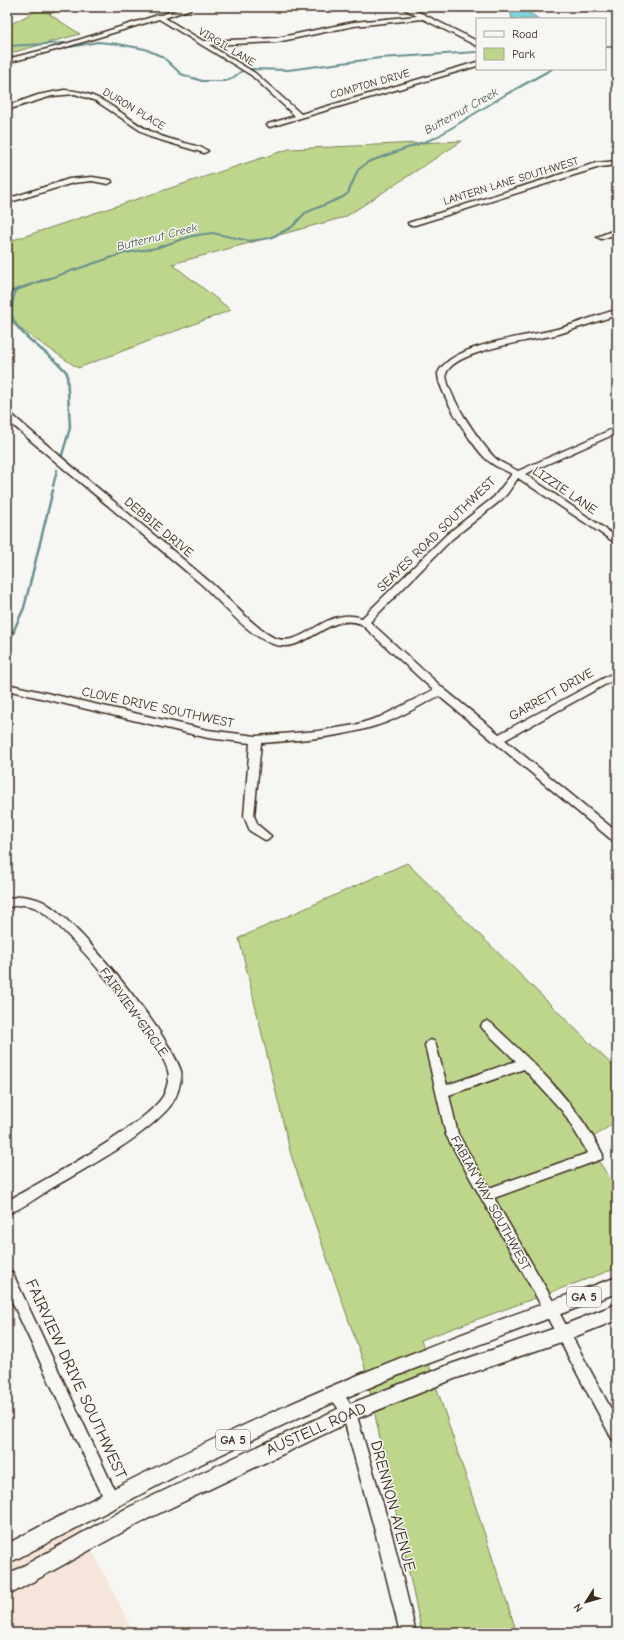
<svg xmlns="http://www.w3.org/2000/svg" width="624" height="1640" viewBox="0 0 624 1640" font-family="'Comic Neue',sans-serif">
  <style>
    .built { fill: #f5e5db }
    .green { fill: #bed68c; stroke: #7c8055 }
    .water { fill: #82d4da; stroke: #66908f }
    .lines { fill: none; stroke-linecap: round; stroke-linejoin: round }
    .stream-far2 { stroke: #66908f; stroke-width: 2 }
    .stream-far1 { stroke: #66908f; stroke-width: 2.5 }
    .stream { stroke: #66908f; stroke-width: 3 }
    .minor-casing { stroke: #3b2a1e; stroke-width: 3 }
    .major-casing { stroke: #3b2a1e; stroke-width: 3 }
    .minor { fill: #f6f6f2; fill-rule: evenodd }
    .major { fill: #f6f6f2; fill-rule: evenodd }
    .labels { text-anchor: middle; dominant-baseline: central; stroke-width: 3; stroke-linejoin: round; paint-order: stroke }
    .far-street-label { font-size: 11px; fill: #3b2a1e; stroke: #f6f6f2 }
    .far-water-label { font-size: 12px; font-style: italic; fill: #4d544d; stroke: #f6f6f2 }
    .shield { fill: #f6f6f2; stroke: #73675e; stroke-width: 1 }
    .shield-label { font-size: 12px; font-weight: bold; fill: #3b2a1e }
    .street-label { font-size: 13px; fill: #3b2a1e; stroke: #f6f6f2 }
    .near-street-label { font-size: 16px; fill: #3b2a1e; stroke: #f6f6f2 }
  </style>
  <rect width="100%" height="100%" fill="#f6f6f2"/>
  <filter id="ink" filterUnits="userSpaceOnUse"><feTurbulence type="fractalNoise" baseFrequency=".025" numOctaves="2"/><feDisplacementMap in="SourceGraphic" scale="8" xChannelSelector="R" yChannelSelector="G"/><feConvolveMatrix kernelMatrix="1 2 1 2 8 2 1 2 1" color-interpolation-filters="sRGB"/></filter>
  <g filter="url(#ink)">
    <polygon class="built" points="78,1523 134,1633 7,1633 7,1557"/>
    <g class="green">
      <polygon points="44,7 73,7 49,14 80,34 7,54 7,26"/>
      <polygon points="462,141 345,217 172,264 231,310 78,368 7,320 7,242 289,149"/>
      <polygon points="407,863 617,1070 617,1121 586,1142 617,1189 617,1268 421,1340 517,1633 422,1633 364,1364 291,1155 239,938"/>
    </g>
    <polygon class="water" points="521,7 539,19 512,19 510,10"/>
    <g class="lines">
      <g class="stream-far2">
        <polyline points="7,46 65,43"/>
        <polyline points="70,47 98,42 118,44 145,49 163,57 181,74 202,81 225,81 231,79 242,71"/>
        <polyline points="605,47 617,47"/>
        <polyline points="251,69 288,70 380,58 477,52"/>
        <polyline points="47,279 125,253 156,248 192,236 212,233 250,241 270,238 292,227 305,213 343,197 348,193 358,170 368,162 435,138 505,95 552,69"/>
      </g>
      <g class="stream-far1">
        <path d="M15,291C13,299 11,307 12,315C15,335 55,356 67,373L70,428L62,455"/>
        <polyline points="7,293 50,278"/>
        <polyline points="53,486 57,470"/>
        <polyline points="13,632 24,608 53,490"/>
      </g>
      <polyline class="stream" points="7,645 14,631"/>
      <g class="minor-casing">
        <g id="minor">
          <polygon points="186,7 196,7 165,18 203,41 277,38 354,22 417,16 401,7 409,7 477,41 477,46 423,19 354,26 277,42 209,45 255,73 301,114 477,62 477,66 270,127 267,125 268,124 295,116 251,75 159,19 63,48 7,63 7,59 59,46 155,16 156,15 161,15"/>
          <path d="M64,90C107,91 124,122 161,136C173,141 200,145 208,151L204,153L150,137L96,101L75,94L52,96L7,110V106L38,95Z"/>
          <polygon points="617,161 617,165 600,167 415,225 409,225 408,223 596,163"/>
          <polygon points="92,177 111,180 112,182 108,184 92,181 73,183 7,203 7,199 69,179"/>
          <polygon points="617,229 617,234 601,239 597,237"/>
          <path d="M617,310V315C598,321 578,328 559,334C536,340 453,350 446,374C447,395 479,441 494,457C500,463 511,467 518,471L617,427V433L525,474L617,537V544L518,478L507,494L500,501L452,539L370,622L444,689L499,734L617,671V678L505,740L617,832V842L613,841L439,696C422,704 405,715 387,722C347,737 303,740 261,743L254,816L258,825L271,836L269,839L265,840L250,831L244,816L250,743L208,738L7,690V684L208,730L256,736L318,731L355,725L380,717L433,690L361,624C328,611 305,656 273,644C248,636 220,601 201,584C144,535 86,488 29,439L7,420V412L10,413C76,471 144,526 211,583C225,595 261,635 278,639C306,646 325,606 362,618L446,535L494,497L512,474C505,470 496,467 490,462C475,452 437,390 438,373C452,344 524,337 553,330C575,325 595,315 617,310Z"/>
          <path d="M21,896C30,897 40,899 47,904C80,924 169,1034 181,1071C182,1075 181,1079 180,1083C178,1094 173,1104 165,1112C136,1142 88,1167 52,1188C38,1197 23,1208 7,1214V1201C39,1183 154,1122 165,1092C167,1086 170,1077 168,1071C160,1040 65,922 36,908C26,903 17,905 7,908V899Z"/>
          <path d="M487,1021L491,1023C533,1062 577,1103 603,1155L602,1159L494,1198L547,1290L617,1420V1441L612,1439L537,1298L446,1135L425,1045L427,1042L431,1040L435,1042L447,1085L516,1061L483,1029L481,1026L483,1023ZM524,1069L563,1112L588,1153L489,1188L458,1134L449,1095Z"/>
          <polygon points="7,1270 12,1272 116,1493 118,1498 116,1503 111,1505 106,1503 7,1291"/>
          <polygon points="335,1386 340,1388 356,1413 392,1535 416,1633 400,1633 376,1535 343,1416 328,1393 330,1388"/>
        </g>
      </g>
      <g class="major-casing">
        <g id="major">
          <path d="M617,1277V1293L411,1370L300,1417L176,1476L7,1564V1544C123,1482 241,1423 363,1373C447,1338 532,1308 617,1277Z"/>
          <polygon points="617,1304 617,1320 564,1341 454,1379 356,1419 139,1523 7,1596 7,1575 125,1509 342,1407 451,1364 561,1326"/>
        </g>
      </g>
      <use href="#minor" class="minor"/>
      <use href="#major" class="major"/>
    </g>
  </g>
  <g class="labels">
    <g class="far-street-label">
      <text transform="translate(227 47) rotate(31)">VIRGIL LANE</text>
      <text transform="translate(370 84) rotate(-16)">COMPTON DRIVE</text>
      <text transform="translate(134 109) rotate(31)">DURON PLACE</text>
      <text transform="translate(511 181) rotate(-17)">LANTERN LANE SOUTHWEST</text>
    </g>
    <g class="far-water-label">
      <text transform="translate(461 111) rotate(-29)">Butternut Creek</text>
      <text transform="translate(157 237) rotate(-14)">Butternut Creek</text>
    </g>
    <g class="shield">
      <rect x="567" y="1287" width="34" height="20" rx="3"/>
      <rect x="216" y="1430" width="34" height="20" rx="3"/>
    </g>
    <g class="shield-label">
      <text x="584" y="1297">GA 5</text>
      <text x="233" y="1440">GA 5</text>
    </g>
    <g class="street-label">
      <text transform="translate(565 490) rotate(34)">LIZZIE LANE</text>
      <text transform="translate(159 527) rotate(40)">DEBBIE DRIVE</text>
      <text transform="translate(436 534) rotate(-44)">SEAYES ROAD SOUTHWEST</text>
      <text transform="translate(551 694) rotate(-29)">GARRETT DRIVE</text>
      <text transform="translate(158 707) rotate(12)">CLOVE DRIVE SOUTHWEST</text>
      <text transform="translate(134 1012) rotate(54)">FAIRVIEW CIRCLE</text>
      <text transform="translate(491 1203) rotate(61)">FABIAN WAY SOUTHWEST</text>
    </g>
    <g class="near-street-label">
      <text transform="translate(76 1379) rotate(65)">FAIRVIEW DRIVE SOUTHWEST</text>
      <text transform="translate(316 1429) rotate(-24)">AUSTELL ROAD</text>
      <text transform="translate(393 1506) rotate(75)">DRENNON AVENUE</text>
    </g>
  </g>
  <rect width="624" height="1640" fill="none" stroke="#f6f6f2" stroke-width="24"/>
  <rect x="12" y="12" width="600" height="1616" fill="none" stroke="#3b2a1e" stroke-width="1.5" filter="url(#ink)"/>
  <rect x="476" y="18" width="130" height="52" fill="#f6f6f2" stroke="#aba49d"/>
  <rect x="484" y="31" width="20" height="6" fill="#f6f6f2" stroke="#aba49d"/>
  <text x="512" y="38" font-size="12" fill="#3b2a1e">Road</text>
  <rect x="484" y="48" width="20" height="12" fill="#bed68c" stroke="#aba49d"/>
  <text x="512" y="58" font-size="12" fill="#3b2a1e">Park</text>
  <g transform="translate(586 1602) rotate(233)" stroke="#f6f6f2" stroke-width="3" paint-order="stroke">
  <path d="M0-3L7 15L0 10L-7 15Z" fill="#3b2a1e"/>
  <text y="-6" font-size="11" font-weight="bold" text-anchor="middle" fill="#3b2a1e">N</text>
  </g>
</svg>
